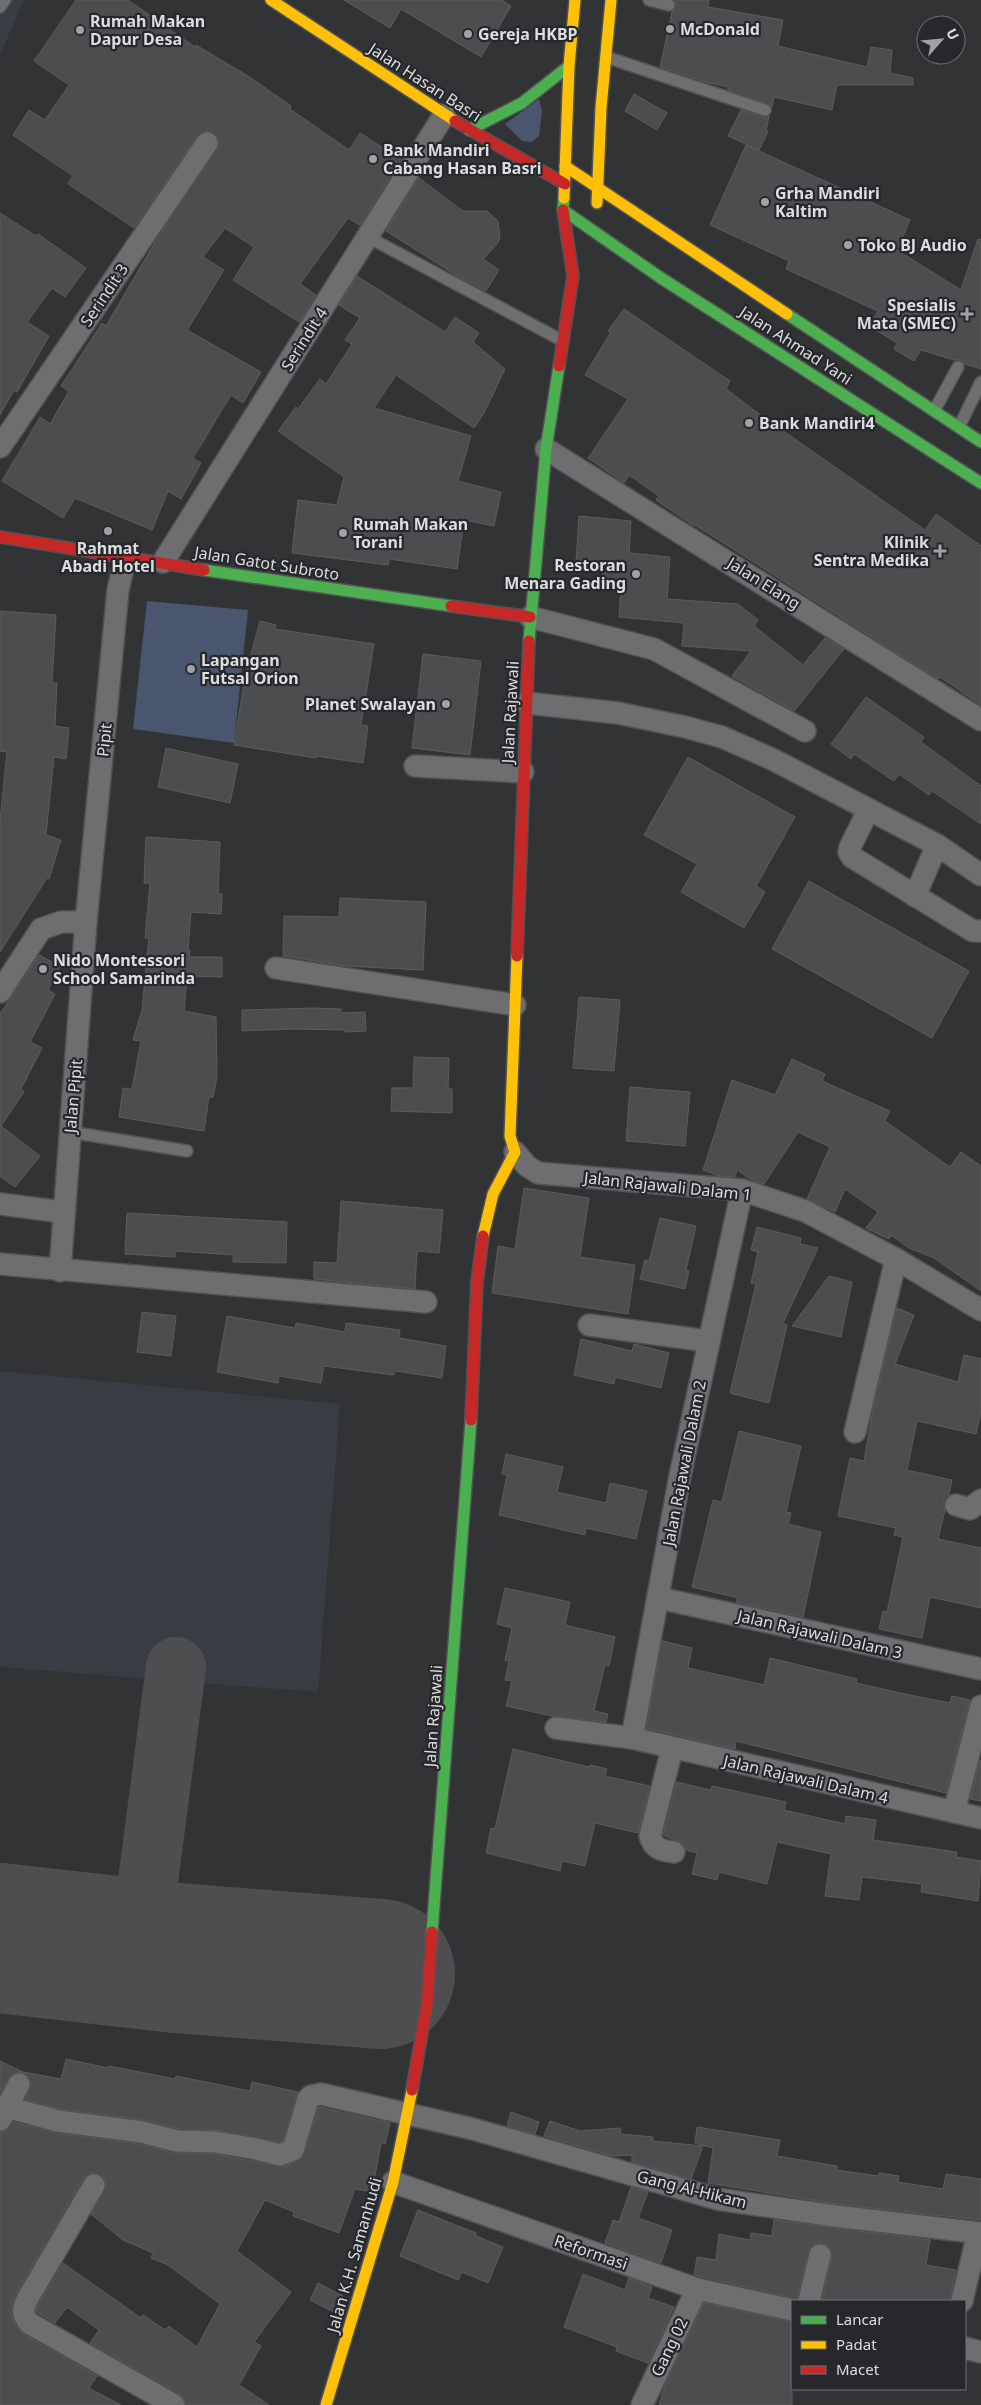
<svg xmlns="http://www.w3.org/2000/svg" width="981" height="2405" viewBox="0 0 981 2405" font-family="'Noto Sans',sans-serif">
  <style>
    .built { fill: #383d44 }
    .green { fill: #49566d }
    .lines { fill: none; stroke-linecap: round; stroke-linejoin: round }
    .taxiway { stroke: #4e4e50; stroke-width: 60 }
    .runway { stroke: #4e4e50; stroke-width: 150 }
    .building { fill: #4c4d4e; stroke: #5b5c5d }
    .lane-casing { stroke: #515253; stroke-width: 14 }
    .street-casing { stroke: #515253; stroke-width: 24 }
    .fast-casing { stroke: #515253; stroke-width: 14 }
    .slow-casing { stroke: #515253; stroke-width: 14 }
    .jam-casing { stroke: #515253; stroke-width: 14 }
    .lane { stroke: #6e6e70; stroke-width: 11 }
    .street { stroke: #6e6e70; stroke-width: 21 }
    .fast { stroke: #4caf50; stroke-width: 11 }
    .slow { stroke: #ffc107; stroke-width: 11 }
    .jam { stroke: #c62828; stroke-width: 11 }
    .poi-dot { fill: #a0a2a4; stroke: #27282b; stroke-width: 2 }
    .labels { text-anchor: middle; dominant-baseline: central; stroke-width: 4.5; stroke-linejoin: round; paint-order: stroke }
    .poi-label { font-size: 16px; font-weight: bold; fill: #dcdde0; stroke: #27282b; text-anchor: start }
    .street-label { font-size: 16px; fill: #dcdde0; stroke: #27282b }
  </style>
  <rect width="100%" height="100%" fill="#323335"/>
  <g class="built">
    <polygon points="0,0 24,0 0,55"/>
    <polygon points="0,1371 340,1404 318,1692 0,1667"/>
  </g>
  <g class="green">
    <polygon points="539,99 542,111 539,136 532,142 522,141 505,124"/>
    <polygon points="147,601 248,610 234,743 133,729"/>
  </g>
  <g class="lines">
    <g class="taxiway">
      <path d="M144,1912C147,1935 159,1945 177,1958"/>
      <path d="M104,1950C123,1941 133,1930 144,1912L176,1667"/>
    </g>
    <polyline class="runway" points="0,1938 177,1958 380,1974"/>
  </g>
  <g class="building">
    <polygon points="76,0 128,0 195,47 196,45 248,76 291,106 290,109 349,150 360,133 401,159 360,225 348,218 300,284 316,295 299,322 233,280 254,247 225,228 203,257 224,270 187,330 261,372 243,403 231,395 193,458 201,463 181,499 168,491 152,530 75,498 63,518 2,481 40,417 50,424 69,391 61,386 102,323 106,326 155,242 219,144 218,138 214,132 207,131 197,136 134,228 68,184 73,176 13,135 29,110 45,120 69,85 34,61"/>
    <polygon points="344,0 502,0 511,6 481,57 401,9 390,28"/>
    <polygon points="675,0 709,0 708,7 783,20 778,46 867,67 871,47 892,50 890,73 913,78 913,85 837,85 832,110 774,97 772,107 767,103 728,90 728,87 705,82 660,67 672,12 676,6"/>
    <polygon points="634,94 667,113 657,130 625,111"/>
    <polygon points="741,110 763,117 769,116 766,131 768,132 759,150 728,136"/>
    <polygon points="746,145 910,220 897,250 961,290 978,239 981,240 981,369 965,364 961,360 954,360 921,350 914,361 894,349 897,343 869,326 878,311 786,269 789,261 710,225"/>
    <polygon points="419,178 463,211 487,211 498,221 500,236 498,243 483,259 499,270 486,291 459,277 386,231"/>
    <polygon points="0,213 36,236 38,234 86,268 65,297 52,288 27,322 49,336 17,392 14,390 0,415"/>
    <polygon points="357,276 445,332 455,317 479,333 473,342 505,369 484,413 474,428 396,375 374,408 471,436 458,481 501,492 494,526 464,520 457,569 389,559 388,565 292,553 298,500 337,505 344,477 278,431 296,407 298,409 320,379 326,384 352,344 345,340 360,318 339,305"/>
    <polygon points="624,309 730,381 726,389 762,416 925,530 936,514 981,546 981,705 940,677 938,679 695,525 694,526 656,500 659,496 629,475 624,483 588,458 628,399 585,375 611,332 608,331"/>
    <polygon points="579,516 631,521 629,553 670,557 667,599 738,604 758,620 754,626 803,665 825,638 844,649 794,711 732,676 751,651 682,646 684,623 619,617 621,586 602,584 604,563 576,561"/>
    <polygon points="0,611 56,615 52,683 57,683 55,726 69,728 66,759 54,757 46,835 61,840 49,879 47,878 0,952 0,821 7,752 0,751"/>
    <polygon points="260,621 276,625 275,629 374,644 361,725 368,726 363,763 316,756 316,758 234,745 245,677"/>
    <polygon points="423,654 481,661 470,755 412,748"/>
    <polygon points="866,697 924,737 921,742 981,786 981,824 932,791 929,795 899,774 894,781 854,754 851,759 831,744"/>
    <polygon points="166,748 238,764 230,803 158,787"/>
    <polygon points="688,757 795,817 756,886 765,892 744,928 681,892 697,864 644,835"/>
    <polygon points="146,837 220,842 218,894 222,894 221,914 191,912 188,950 190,950 189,957 222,957 222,977 187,976 184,1011 216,1017 217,1077 213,1097 209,1097 204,1131 119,1117 123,1088 132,1089 141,1041 133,1040 142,1010 149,938 145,938 150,883 144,883"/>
    <polygon points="809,881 969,971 932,1038 772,949"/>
    <polygon points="340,898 426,902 423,970 345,966 283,956 284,916 339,917"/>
    <polygon points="39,955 60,966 48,990 55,994 30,1042 42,1048 21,1089 24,1092 1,1126 40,1156 15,1187 0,1176 0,1014"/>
    <polygon points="579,997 620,1000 614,1071 573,1068"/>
    <polygon points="314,1008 341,1009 341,1013 365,1012 366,1031 345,1032 345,1030 292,1029 242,1031 242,1010"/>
    <polygon points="414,1057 449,1058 448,1089 452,1089 452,1113 391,1111 392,1088 413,1088"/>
    <polygon points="792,1059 825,1074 822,1081 890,1111 885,1121 950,1167 961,1152 981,1166 981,1291 934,1258 909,1248 891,1235 889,1239 866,1228 878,1212 845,1189 835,1212 807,1199 830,1147 798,1132 764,1184 753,1181 737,1170 735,1177 719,1176 703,1170 732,1080 775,1095"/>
    <polygon points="630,1087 690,1092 685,1146 626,1141"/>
    <polygon points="524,1188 589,1198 580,1257 635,1265 628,1314 492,1293 498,1246 515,1249"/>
    <polygon points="341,1201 443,1210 439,1253 417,1251 415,1289 314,1279 314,1262 337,1263"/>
    <polygon points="127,1213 287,1222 286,1263 233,1262 233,1255 175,1251 175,1257 125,1254"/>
    <polygon points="660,1218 696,1226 686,1270 689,1271 685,1289 640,1279 645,1260 649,1261"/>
    <polygon points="757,1227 801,1238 800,1244 818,1248 783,1323 787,1325 769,1403 730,1393 756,1284 751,1283 758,1252 751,1250"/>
    <polygon points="829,1276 852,1282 841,1337 792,1326"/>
    <polygon points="897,1308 914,1315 895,1364 958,1382 964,1355 981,1359 981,1411 976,1434 917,1421 907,1470 952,1480 949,1495 944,1502 945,1510 938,1539 981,1548 981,1608 930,1597 922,1638 879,1629 883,1611 887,1612 903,1537 894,1535 896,1528 838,1516 850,1458 864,1461 873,1409"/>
    <polygon points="142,1312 176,1316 171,1356 137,1352"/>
    <polygon points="227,1316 295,1328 296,1323 345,1332 346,1323 400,1330 399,1338 446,1346 442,1378 395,1371 394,1375 324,1366 321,1383 279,1376 278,1383 217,1372"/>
    <polygon points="581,1339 632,1351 634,1344 669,1353 661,1388 615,1377 614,1384 574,1375"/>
    <polygon points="739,1431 801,1446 786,1512 791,1513 788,1524 821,1532 803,1617 736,1602 738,1598 692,1587 713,1500 722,1502"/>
    <polygon points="506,1454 563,1467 557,1492 606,1503 610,1483 647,1491 636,1539 586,1528 585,1535 499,1515 507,1475 502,1474"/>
    <polygon points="505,1588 570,1602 565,1625 615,1637 609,1666 605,1665 594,1711 608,1714 606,1722 552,1716 506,1706 512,1681 505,1680 509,1661 505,1660 512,1628 497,1624"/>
    <polygon points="662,1641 692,1648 688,1668 764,1685 770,1658 857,1679 856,1683 900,1693 950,1703 952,1696 970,1700 946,1793 736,1741 735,1749 646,1728"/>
    <polygon points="513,1749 589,1767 590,1765 607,1769 605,1776 650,1786 638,1833 595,1823 585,1866 562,1861 560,1871 486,1853 491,1828 495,1829"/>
    <polygon points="980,1760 981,1761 981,1801 970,1799"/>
    <polygon points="677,1782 711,1790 712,1786 786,1802 784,1810 845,1824 846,1816 876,1820 873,1840 957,1852 956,1857 981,1861 978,1901 921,1892 922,1884 862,1877 859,1900 825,1896 831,1854 777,1842 767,1884 719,1872 717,1880 692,1874 697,1853 686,1850 681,1842 663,1835"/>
    <polygon points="66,2059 108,2068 109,2066 175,2079 176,2076 250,2091 252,2082 298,2092 283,2141 279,2142 217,2130 179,2129 144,2120 60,2109 25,2099 31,2083 25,2073 19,2072 8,2078 0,2093 0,2061 23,2072 61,2079"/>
    <polygon points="319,2107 390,2123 385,2144 381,2143 372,2192 355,2189 339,2233 293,2216 294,2212 265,2200 237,2251 291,2292 254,2342 261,2346 239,2385 269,2405 186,2405 180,2394 90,2343 99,2330 67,2307 55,2323 38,2313 36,2311 39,2304 63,2263 141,2318 143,2315 165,2330 169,2326 197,2347 220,2304 168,2265 151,2258 153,2253 123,2240 91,2214 106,2186 105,2178 95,2173 88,2174 83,2179 17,2292 12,2304 11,2314 15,2325 23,2334 97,2376 89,2388 121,2405 0,2405 0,2132 7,2130 13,2122 56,2133 140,2144 174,2153 214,2154 284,2167 302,2158"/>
    <polygon points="511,2112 539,2122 535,2134 507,2126"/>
    <polygon points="550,2121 580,2131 620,2128 621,2134 653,2137 653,2141 703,2146 691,2179 632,2162 632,2155 613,2156 544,2136"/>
    <polygon points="697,2127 780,2140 777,2156 837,2166 837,2170 878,2176 879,2173 899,2176 898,2182 943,2189 946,2174 981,2179 981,2220 837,2204 708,2183 713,2148 695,2143"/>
    <polygon points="631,2187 648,2192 638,2218 672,2230 661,2263 605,2243 613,2220 619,2222"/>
    <polygon points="418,2210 476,2233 476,2236 503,2247 488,2283 462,2272 458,2280 400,2256"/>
    <polygon points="774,2220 930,2240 926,2265 956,2270 950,2301 822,2301 832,2257 829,2246 822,2243 816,2243 808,2252 797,2299 694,2275 697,2257 716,2260 719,2234 750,2240 751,2233 772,2236"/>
    <polygon points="583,2274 625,2290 629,2278 652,2287 648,2298 674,2307 648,2363 616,2351 617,2347 564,2327"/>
    <polygon points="318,2283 343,2296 336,2313 310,2300"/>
    <polygon points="704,2303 792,2322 792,2405 659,2405 665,2385"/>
  </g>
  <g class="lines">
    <g class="lane-casing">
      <g id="lane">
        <polyline points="649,0 669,5"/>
        <polyline points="0,7 5,0"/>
        <polyline points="606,57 765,110"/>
        <polyline points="368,237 563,341"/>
        <polyline points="934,411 958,367"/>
        <polyline points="959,427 981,382"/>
        <polyline points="70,1132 187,1151"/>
      </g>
    </g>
    <g class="street-casing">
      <g id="street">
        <polyline points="0,447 207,143"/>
        <polyline points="546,449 981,720"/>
        <polyline points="163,562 444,115"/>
        <polyline points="530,617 654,649 805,731"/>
        <polyline points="527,703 618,713 685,727 722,737 774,760 937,845 981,875"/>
        <polyline points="415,766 523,772"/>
        <polyline points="868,811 850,847 849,852 852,857 973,931 981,931"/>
        <polyline points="915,896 937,845"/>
        <polyline points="276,968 515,1005"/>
        <polyline points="0,992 41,929 61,922 86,922"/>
        <polyline points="515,1152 527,1166 538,1173 742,1190 805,1211 896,1259 981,1310"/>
        <polyline points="0,1204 62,1212"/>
        <polyline points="0,1264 426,1302"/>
        <polyline points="60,1271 86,922 118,590 125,559"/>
        <polyline points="589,1325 708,1341"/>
        <polyline points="855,1432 896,1259"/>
        <polyline points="956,1505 970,1509 981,1500"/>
        <polyline points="659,1598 981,1669"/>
        <polyline points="556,1728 632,1738 981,1818"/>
        <polyline points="632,1738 680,1476 742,1190"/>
        <path d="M672,1749L650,1836C654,1850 662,1850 674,1852"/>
        <polyline points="954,1812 981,1706"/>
        <polyline points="7,2107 58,2121 142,2132 177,2141 215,2142 252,2148 280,2155 293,2150 308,2099 311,2096 321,2094 473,2129 717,2199 835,2216 981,2233"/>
        <polyline points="0,2120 19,2084"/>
        <polyline points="393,2182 697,2289 792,2310"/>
        <path d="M94,2185L28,2298C23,2308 21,2313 29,2323L174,2405"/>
        <polyline points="809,2301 820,2255"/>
        <polyline points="962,2301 978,2233"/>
        <polyline points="965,2348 981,2352"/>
        <polyline points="642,2405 697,2289"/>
      </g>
    </g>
    <g class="fast-casing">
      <g id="fast">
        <polyline points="469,130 522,103 569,66"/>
        <polyline points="564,198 563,210 661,278 981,483"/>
        <polyline points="787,314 981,442"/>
        <polyline points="204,570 451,606"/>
        <polyline points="529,641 546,449 559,366"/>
        <polyline points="432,1932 471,1420"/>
      </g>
    </g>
    <g class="slow-casing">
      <g id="slow">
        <polyline points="271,0 455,121"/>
        <polyline points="565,166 787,314"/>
        <polyline points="564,198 569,66 575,0"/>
        <polyline points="597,203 601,108 611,0"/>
        <polyline points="483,1236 493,1194 515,1152 510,1136 517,956"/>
        <polyline points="326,2405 393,2182 412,2090"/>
      </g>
    </g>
    <g class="jam-casing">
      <g id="jam">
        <polyline points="455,121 565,184"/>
        <polyline points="559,366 573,276 563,210"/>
        <polyline points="0,537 204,570"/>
        <polyline points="451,606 530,617"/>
        <polyline points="517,956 529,641"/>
        <polyline points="471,1420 477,1282 483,1236"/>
        <polyline points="412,2090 427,2004 432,1932"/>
      </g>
    </g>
    <use href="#lane" class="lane"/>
    <use href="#street" class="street"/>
    <use href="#fast" class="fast"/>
    <use href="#slow" class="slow"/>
    <use href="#jam" class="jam"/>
  </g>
  <g class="poi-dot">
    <circle cx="670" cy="29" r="5"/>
    <circle cx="80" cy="30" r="5"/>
    <circle cx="468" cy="34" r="5"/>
    <circle cx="373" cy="159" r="5"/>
    <circle cx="765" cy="202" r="5"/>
    <circle cx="848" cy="245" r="5"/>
    <path d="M964.5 306.5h5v5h5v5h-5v5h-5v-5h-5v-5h5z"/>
    <circle cx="749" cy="423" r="5"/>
    <circle cx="108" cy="531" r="5"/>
    <circle cx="343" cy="533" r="5"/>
    <path d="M937.5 543.5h5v5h5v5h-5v5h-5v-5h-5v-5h5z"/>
    <circle cx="636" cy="574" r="5"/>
    <circle cx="191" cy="669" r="5"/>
    <circle cx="446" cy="704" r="5"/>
    <circle cx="43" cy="969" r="5"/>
  </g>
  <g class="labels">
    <g class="poi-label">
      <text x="90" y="21">Rumah Makan<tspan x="90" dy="18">Dapur Desa</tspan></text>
      <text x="680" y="29">McDonald</text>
      <text x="478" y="34">Gereja HKBP</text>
      <text x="383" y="150">Bank Mandiri<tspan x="383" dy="18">Cabang Hasan Basri</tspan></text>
      <text x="775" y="193">Grha Mandiri<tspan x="775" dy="18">Kaltim</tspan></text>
      <text x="858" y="245">Toko BJ Audio</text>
      <text x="956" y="305" text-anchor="end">Spesialis<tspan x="956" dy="18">Mata (SMEC)</tspan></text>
      <text x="759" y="423">Bank Mandiri4</text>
      <text x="353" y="524">Rumah Makan<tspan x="353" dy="18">Torani</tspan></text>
      <text x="929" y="542" text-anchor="end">Klinik<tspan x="929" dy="18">Sentra Medika</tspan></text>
      <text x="108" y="548" text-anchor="middle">Rahmat<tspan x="108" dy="18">Abadi Hotel</tspan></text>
      <text x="626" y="565" text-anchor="end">Restoran<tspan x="626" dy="18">Menara Gading</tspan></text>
      <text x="201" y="660">Lapangan<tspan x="201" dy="18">Futsal Orion</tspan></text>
      <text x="436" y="704" text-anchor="end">Planet Swalayan</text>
      <text x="53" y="960">Nido Montessori<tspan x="53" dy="18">School Samarinda</tspan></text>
    </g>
    <g class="street-label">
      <text transform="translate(425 82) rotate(33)">Jalan Hasan Basri</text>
      <text transform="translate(104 295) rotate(-56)">Serindit 3</text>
      <text transform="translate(304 339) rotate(-58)">Serindit 4</text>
      <text transform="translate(796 345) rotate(33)">Jalan Ahmad Yani</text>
      <text transform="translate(267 563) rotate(9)">Jalan Gatot Subroto</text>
      <text transform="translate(764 583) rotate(32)">Jalan Elang</text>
      <text transform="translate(510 712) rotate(-87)">Jalan Rajawali</text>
      <text transform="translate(104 740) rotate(-84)">Pipit</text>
      <text transform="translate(73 1096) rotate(-85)">Jalan Pipit</text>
      <text transform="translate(668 1186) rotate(6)">Jalan Rajawali Dalam 1</text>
      <text transform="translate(684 1463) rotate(-79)">Jalan Rajawali Dalam 2</text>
      <text transform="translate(820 1634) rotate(13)">Jalan Rajawali Dalam 3</text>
      <text transform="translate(433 1716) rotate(-86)">Jalan Rajawali</text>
      <text transform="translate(806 1779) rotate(13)">Jalan Rajawali Dalam 4</text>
      <text transform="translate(692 2189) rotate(14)">Gang Al-Hikam</text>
      <text transform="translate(591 2252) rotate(19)">Reformasi</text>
      <text transform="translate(354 2255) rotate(-74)">Jalan K.H. Samanhudi</text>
      <text transform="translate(669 2347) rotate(-64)">Gang 02</text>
    </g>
  </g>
  <rect x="791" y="2300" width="175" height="90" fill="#27282b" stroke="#6f7073"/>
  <rect x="801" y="2316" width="25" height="8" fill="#4caf50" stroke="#6f7073"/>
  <text x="836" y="2325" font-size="15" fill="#dcdde0">Lancar</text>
  <rect x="801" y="2341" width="25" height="8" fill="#ffc107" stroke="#6f7073"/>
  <text x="836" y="2350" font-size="15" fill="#dcdde0">Padat</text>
  <rect x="801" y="2366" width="25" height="8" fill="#c62828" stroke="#6f7073"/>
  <text x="836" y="2375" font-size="15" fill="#dcdde0">Macet</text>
  <g transform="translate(941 40) rotate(63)"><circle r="24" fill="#27282b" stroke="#6f7073"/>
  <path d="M0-4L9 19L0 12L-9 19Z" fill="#a0a2a4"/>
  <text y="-8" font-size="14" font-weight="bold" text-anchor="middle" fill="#dcdde0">U</text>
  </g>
</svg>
